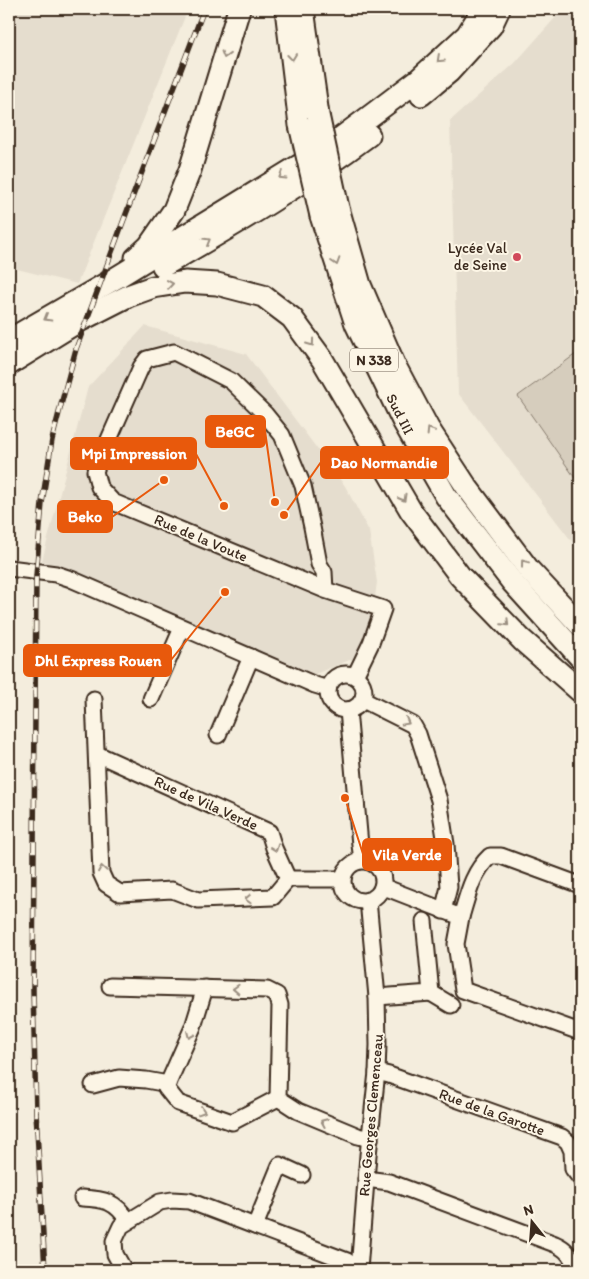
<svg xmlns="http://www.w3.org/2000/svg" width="589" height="1279" viewBox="0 0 589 1279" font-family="Itim,sans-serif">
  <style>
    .built { fill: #e5ddce }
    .green { fill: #d6cdbd; stroke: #887c6e }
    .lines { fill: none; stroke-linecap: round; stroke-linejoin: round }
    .minor-casing { stroke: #3b2a1e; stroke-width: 19 }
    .highway-casing { stroke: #3b2a1e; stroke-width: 25 }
    .minor { stroke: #fcf5e5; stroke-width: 15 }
    .highway { stroke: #fcf5e5; stroke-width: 21 }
    .rail-casing { stroke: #3b2a1e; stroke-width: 5.5 }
    .rail { stroke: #fcf5e5; stroke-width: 4; stroke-dasharray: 11; stroke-linecap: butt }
    .highway-bridge-casing { stroke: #3b2a1e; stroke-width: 25; stroke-linecap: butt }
    .highway-bridge { stroke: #fcf5e5; stroke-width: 21 }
    .oneway { stroke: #9c9082 }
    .poi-dot { fill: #d1495b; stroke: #fcf5e5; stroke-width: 2 }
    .labels { text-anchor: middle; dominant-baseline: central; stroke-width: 4; stroke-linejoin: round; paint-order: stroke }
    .shield { fill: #fcf5e5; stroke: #75675a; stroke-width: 1 }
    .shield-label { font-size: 14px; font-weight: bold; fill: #3b2a1e }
    .poi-label { font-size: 15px; fill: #3b2a1e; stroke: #fcf5e5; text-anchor: end }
    .street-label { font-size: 15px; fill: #3b2a1e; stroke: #fcf5e5 }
    .leader { fill: none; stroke: #e8590c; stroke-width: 2 }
    .callout-dot { fill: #e8590c; stroke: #fcf5e5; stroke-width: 2 }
    .callout { fill: #e8590c; stroke: #e8590c; stroke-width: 2 }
    .callout-label { font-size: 16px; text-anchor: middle; font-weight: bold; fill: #fff }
  </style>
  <rect width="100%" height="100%" fill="#f4eddd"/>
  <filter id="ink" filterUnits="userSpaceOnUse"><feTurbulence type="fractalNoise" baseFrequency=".02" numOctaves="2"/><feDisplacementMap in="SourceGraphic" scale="10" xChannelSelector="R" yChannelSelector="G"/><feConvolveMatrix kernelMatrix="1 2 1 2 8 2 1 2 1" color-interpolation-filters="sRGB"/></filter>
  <g filter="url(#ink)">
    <g class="built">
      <polygon points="9,9 188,9 77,284 9,267"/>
      <polygon points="563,9 580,9 580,552 458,393 450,121 515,63"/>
      <polygon points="145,326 246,354 345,486 369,531 377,582 371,628 352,659 315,674 42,561 88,387"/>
    </g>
    <polygon class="green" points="580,351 580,485 518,396"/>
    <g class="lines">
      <g class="minor-casing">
        <g id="minor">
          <polyline points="9,568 56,574 71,579 315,685 328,689"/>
          <polyline points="325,590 324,572 319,564 312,527 303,486 282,435 265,414 231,381 174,352 147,359 141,367 95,471 99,487 113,502 325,590 383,609 371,643 355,676"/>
          <circle cx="346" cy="692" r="18"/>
          <polyline points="94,699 101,873 106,884 120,893 172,890 198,900 273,897 288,879"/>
          <polyline points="151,699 182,628"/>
          <polyline points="363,700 413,725 418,734 439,800 446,844 449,887 443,911"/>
          <polyline points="348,710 360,845 362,860"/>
          <polyline points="218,735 251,657"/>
          <polyline points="97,754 269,832 274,848 288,879"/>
          <circle cx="363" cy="881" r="20"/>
          <polyline points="288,879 343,879"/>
          <polyline points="382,887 389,889 461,917 456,944 463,990 580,1032"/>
          <path d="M461,917C468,894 472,873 490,856H501L580,885"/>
          <polyline points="110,986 267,990 277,995 280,1005 278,1098 298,1111 358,1136 370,1139"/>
          <polyline points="205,988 193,1027 166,1088 178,1103 232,1122 278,1098"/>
          <polyline points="431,993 451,1005"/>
          <polyline points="377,997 431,993 424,921"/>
          <polyline points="377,1072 389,1075 562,1137 568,1142 572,1151 573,1169 580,1178"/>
          <polyline points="93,1085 119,1078 146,1080 168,1084"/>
          <path d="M366,1179L389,1182L555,1244C567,1249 573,1257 576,1270"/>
          <path d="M82,1198C104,1199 116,1201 128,1221"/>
          <polyline points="255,1226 280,1165 302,1175"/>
          <polyline points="124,1270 115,1254 114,1241 121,1226 160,1202 172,1200 189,1201 347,1261 358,1270"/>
          <polyline points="359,1270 368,1155 377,1072 378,1045 377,997 368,900"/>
        </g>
      </g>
      <g class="highway-casing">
        <g id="highway">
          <polyline points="286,9 300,125"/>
          <polyline points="303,9 318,115"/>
          <polyline points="421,95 449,72 491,26 499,9"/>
          <polyline points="338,208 360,285 394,364 428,428 466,486 529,570 580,625"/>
          <polyline points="321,216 356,324 403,421 446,496 513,583 580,657"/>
          <polyline points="136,258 149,246 174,210 190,170 239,9"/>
          <path d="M163,266C234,225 304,184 369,135"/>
          <polyline points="9,340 116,278 302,164 334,143 373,114 418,80 467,35 483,9"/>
          <polyline points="9,364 77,322 128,296 153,287 185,282 217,284 263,296 292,318 322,359 411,511 460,576 522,640 580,691"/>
        </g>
      </g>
      <use href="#minor" class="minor"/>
      <use href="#highway" class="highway"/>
      <g class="rail-casing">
        <polyline id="rail" points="45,1270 36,1113 33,990 36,576 42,503 52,440 62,401 76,349 123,222 204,9"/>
      </g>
      <use href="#rail" class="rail"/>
      <g class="highway-bridge-casing">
        <g id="highway-bridge">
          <polyline points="318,115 338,208"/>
          <polyline points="300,125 321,216"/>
        </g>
      </g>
      <use href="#highway-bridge" class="highway-bridge"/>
    </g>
    <defs><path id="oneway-chevron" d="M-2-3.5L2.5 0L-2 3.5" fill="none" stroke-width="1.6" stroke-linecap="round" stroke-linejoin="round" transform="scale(1.25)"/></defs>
    <g class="oneway">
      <use href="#oneway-chevron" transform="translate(225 55) rotate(107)"/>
      <use href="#oneway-chevron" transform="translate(292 57) rotate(83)"/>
      <use href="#oneway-chevron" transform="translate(440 59) rotate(137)"/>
      <use href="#oneway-chevron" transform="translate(282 176) rotate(148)"/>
      <use href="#oneway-chevron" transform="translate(207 241) rotate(-30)"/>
      <use href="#oneway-chevron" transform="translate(336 262) rotate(72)"/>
      <use href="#oneway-chevron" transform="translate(170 284) rotate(-8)"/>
      <use href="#oneway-chevron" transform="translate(47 318) rotate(150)"/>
      <use href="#oneway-chevron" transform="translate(311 343) rotate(54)"/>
      <use href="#oneway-chevron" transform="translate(430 431) rotate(-122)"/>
      <use href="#oneway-chevron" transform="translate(403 498) rotate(60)"/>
      <use href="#oneway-chevron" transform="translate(524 563) rotate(-127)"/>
      <use href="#oneway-chevron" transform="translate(506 623) rotate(46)"/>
      <use href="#oneway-chevron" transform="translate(406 722) rotate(29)"/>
      <use href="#oneway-chevron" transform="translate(275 848) rotate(70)"/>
      <use href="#oneway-chevron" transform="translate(102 869) rotate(-99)"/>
      <use href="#oneway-chevron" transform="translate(248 899) rotate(178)"/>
      <use href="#oneway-chevron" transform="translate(236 989) rotate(-178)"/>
      <use href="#oneway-chevron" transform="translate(190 1035) rotate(114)"/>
      <use href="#oneway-chevron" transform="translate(202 1111) rotate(19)"/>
      <use href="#oneway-chevron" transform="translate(324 1122) rotate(-157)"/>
    </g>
  </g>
  <circle class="poi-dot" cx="517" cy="257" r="5"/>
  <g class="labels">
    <rect class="shield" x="350" y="348.5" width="48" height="23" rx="4"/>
    <g class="shield-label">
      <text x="374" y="360">N 338</text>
    </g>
    <g class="poi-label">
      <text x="507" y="248">Lycée Val<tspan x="507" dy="17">de Seine</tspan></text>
    </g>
    <g class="street-label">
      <text transform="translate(400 414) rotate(63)">Sud III</text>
      <text transform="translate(201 538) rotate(23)">Rue de la Voute</text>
      <text transform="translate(206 803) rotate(24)">Rue de Vila Verde</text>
      <text transform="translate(492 1112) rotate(20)">Rue de la Garotte</text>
      <text transform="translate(371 1115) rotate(-85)">Rue Georges Clemenceau</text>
    </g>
  </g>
  <path class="leader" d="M275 502L265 431M224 506L196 454M284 515L321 462M164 480L112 517M225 592L171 660M345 798L363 854"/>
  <g class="callout-dot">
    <circle cx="275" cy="502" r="5"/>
    <circle cx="224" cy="506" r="5"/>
    <circle cx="284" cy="515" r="5"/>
    <circle cx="164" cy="480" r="5"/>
    <circle cx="225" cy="592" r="5"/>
    <circle cx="345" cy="798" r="5"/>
  </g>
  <g class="callout">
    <rect x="206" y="416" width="59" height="31" rx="5"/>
    <rect x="71" y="438" width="125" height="31" rx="5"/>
    <rect x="321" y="447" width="127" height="31" rx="5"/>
    <rect x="58" y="501" width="54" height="31" rx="5"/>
    <rect x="24" y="645" width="147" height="31" rx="5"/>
    <rect x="363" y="839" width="88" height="31" rx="5"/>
  </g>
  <g class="callout-label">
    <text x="235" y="437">BeGC</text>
    <text x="134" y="459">Mpi Impression</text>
    <text x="384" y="468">Dao Normandie</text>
    <text x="85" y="522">Beko</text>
    <text x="98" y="666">Dhl Express Rouen</text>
    <text x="407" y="860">Vila Verde</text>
  </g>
  <rect width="589" height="1279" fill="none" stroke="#fcf5e5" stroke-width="30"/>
  <rect x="15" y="15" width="559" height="1249" fill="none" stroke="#3b2a1e" stroke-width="2" filter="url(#ink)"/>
  <g transform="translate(532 1222) rotate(343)" stroke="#fcf5e5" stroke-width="4" paint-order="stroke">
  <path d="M0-4L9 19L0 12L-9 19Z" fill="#3b2a1e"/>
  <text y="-8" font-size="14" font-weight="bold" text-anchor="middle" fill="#3b2a1e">N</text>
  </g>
</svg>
